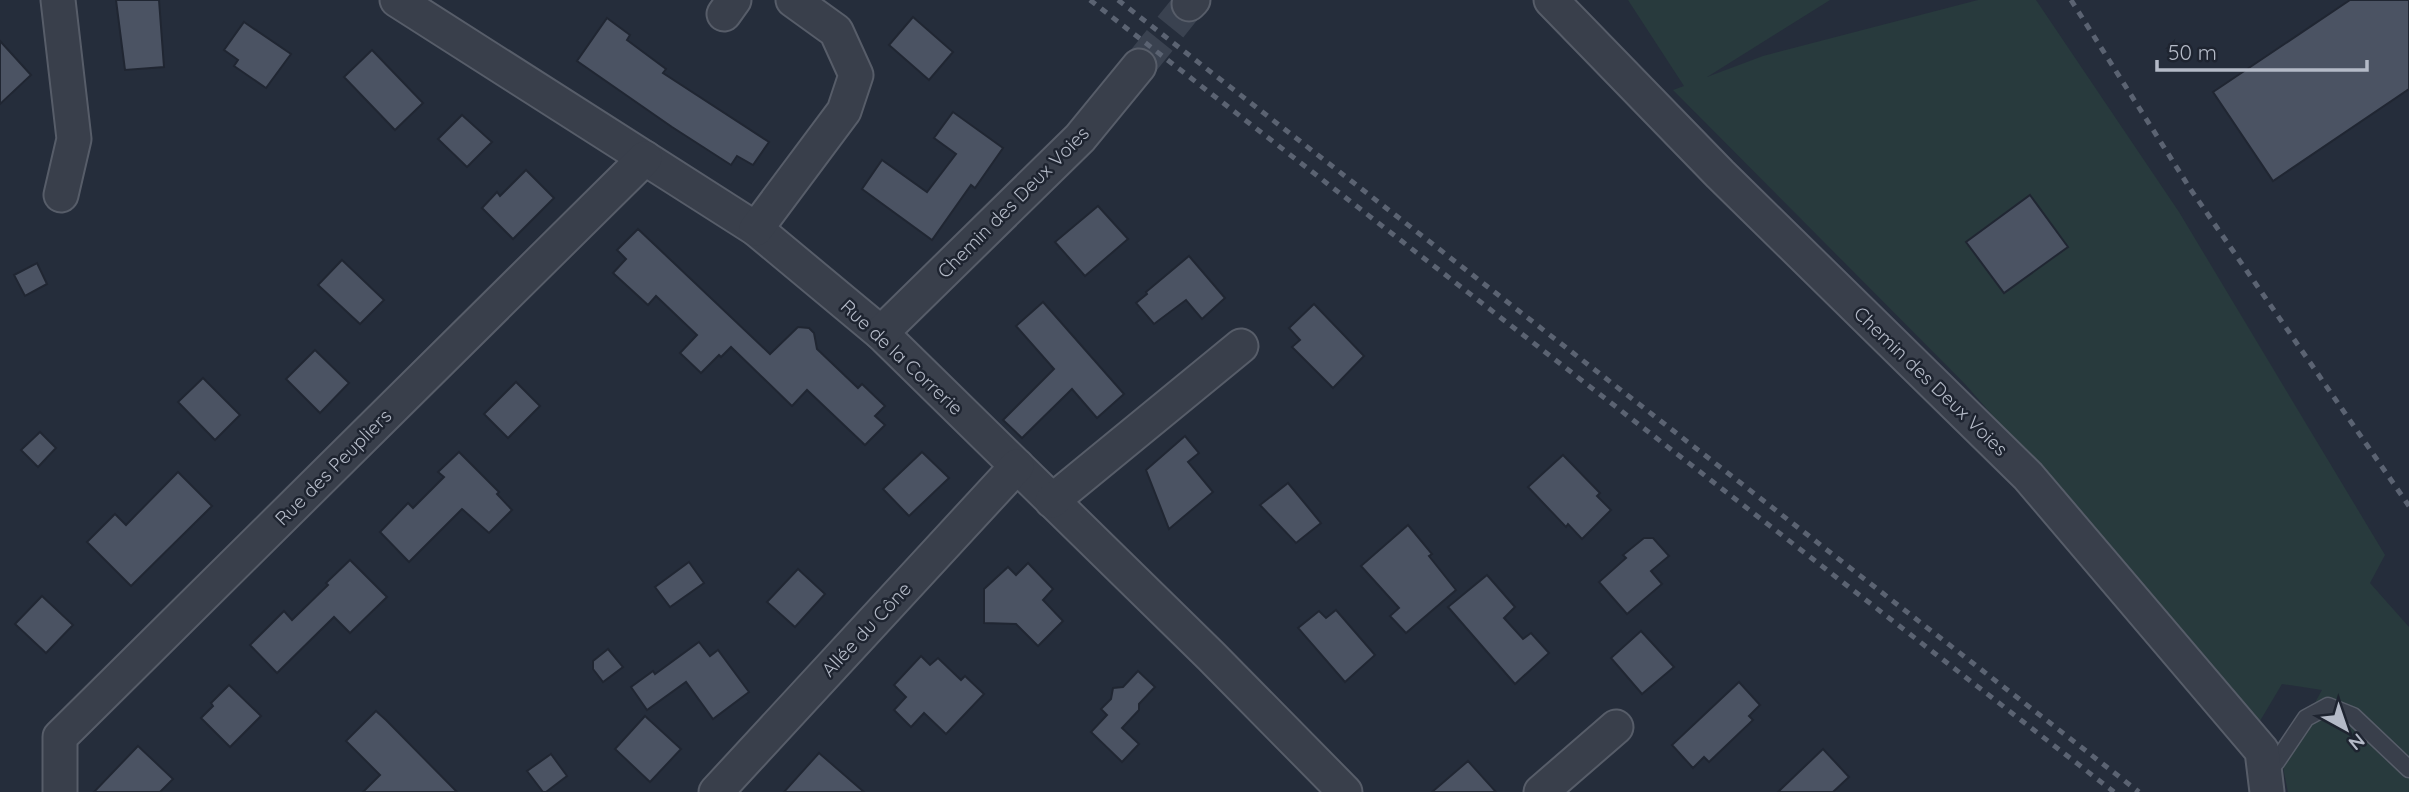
<svg xmlns="http://www.w3.org/2000/svg" width="2409" height="792" viewBox="0 0 2409 792" font-family="Quicksand,sans-serif">
  <style>
    .green { fill: #283a3d }
    .building { fill: #4b5363; stroke: #202632; stroke-width: 2 }
    .lines { fill: none; stroke-linecap: round; stroke-linejoin: round }
    .street-tunnel { stroke: #3a4250; stroke-width: 33; stroke-dasharray: 33 17; stroke-linecap: butt }
    .lane-casing { stroke: #575d69; stroke-width: 19 }
    .street-casing { stroke: #575d69; stroke-width: 37 }
    .lane { stroke: #393f4b; stroke-width: 16 }
    .street { stroke: #393f4b; stroke-width: 33 }
    .rail { stroke: #5b6372; stroke-width: 5; stroke-dasharray: 7 7; stroke-linecap: butt }
    .labels { text-anchor: middle; dominant-baseline: central; stroke-width: 5; stroke-linejoin: round; paint-order: stroke }
    .street-label { font-size: 19px; fill: #b4bac7; stroke: #1e2430 }
  </style>
  <rect width="100%" height="100%" fill="#252d3b"/>
  <path class="green" d="M1628,0H1830L1707,77L1763,56L1978,0H2036L2179,212L2385,555L2370,583L2409,627V792H2288L2282,762L2322,690L2282,684L2257,726C2152,619 2065,496 1965,384L1673,90L1684,86Z"/>
  <g class="building">
    <polygon points="116,0 159,0 164,67 125,70"/>
    <polygon points="2350,0 2409,0 2409,89 2273,181 2213,92"/>
    <polygon points="913,17 953,52 929,80 889,45"/>
    <polygon points="607,18 630,35 627,40 666,69 663,73 769,142 753,165 737,156 731,165 672,127 577,61"/>
    <polygon points="244,22 291,54 266,88 234,66 238,60 224,50"/>
    <polygon points="0,41 31,75 0,104"/>
    <polygon points="372,50 423,103 395,130 344,77"/>
    <polygon points="953,112 1003,148 975,188 971,185 932,240 862,189 882,160 927,192 956,154 934,138"/>
    <polygon points="462,115 492,142 467,167 438,139"/>
    <polygon points="526,170 554,198 513,239 482,208 497,192 500,196"/>
    <polygon points="2030,195 2068,247 2004,293 1966,242"/>
    <polygon points="1098,206 1128,239 1085,276 1055,242"/>
    <polygon points="638,229 770,354 798,327 809,328 814,333 817,349 858,388 862,384 885,406 875,416 885,425 865,445 807,390 792,406 731,347 721,357 719,355 701,373 680,353 697,335 656,296 648,305 613,273 626,259 617,250"/>
    <polygon points="1189,256 1225,298 1202,319 1186,300 1154,324 1136,303 1147,294 1146,292"/>
    <polygon points="342,260 384,300 360,324 318,285"/>
    <polygon points="37,263 47,284 25,296 14,275"/>
    <polygon points="1043,302 1124,394 1097,418 1072,389 1022,438 1003,420 1054,369 1016,326"/>
    <polygon points="1314,304 1364,356 1333,388 1292,347 1300,340 1289,328"/>
    <polygon points="315,350 349,383 320,413 286,379"/>
    <polygon points="203,378 240,415 215,440 178,402"/>
    <polygon points="516,382 540,406 508,438 484,414"/>
    <polygon points="40,432 56,448 38,467 21,450"/>
    <polygon points="1185,436 1199,453 1188,462 1213,492 1169,529 1146,470"/>
    <polygon points="459,452 499,492 497,494 512,510 489,533 462,509 409,562 380,532 408,503 413,508 444,477 438,472"/>
    <polygon points="922,452 949,478 909,516 883,489"/>
    <polygon points="1563,455 1600,493 1597,496 1611,510 1582,539 1568,524 1566,527 1528,487"/>
    <polygon points="178,472 212,506 131,586 87,542 115,514 126,525"/>
    <polygon points="1288,483 1321,523 1296,543 1260,505"/>
    <polygon points="1408,525 1432,554 1429,556 1456,590 1406,633 1390,616 1399,608 1361,566"/>
    <polygon points="1644,538 1653,538 1669,556 1651,571 1662,584 1627,614 1599,582 1626,558 1623,555"/>
    <polygon points="350,560 387,597 350,633 334,617 277,673 250,645 284,611 292,620 328,585 326,583"/>
    <polygon points="689,562 704,583 670,607 655,587"/>
    <polygon points="1028,563 1053,589 1043,600 1063,621 1038,646 1016,624 984,623 984,589 1008,567 1016,575"/>
    <polygon points="798,569 825,594 795,627 767,602"/>
    <polygon points="1487,575 1515,607 1504,618 1523,639 1531,633 1549,653 1515,684 1448,607"/>
    <polygon points="42,596 73,625 46,653 15,624"/>
    <polygon points="1336,610 1375,655 1345,682 1298,628 1319,611 1326,618"/>
    <polygon points="1641,631 1674,667 1642,694 1611,658"/>
    <polygon points="699,642 710,656 718,650 749,692 713,719 686,682 647,710 631,687 653,671 655,674"/>
    <polygon points="608,649 623,667 603,682 593,669 593,661"/>
    <polygon points="921,656 930,665 938,658 961,680 965,676 984,694 946,734 924,713 911,727 894,710 906,697 894,685"/>
    <polygon points="1138,671 1155,687 1139,704 1139,710 1122,728 1139,744 1122,762 1091,732 1107,715 1101,709 1111,699 1113,688 1123,687"/>
    <polygon points="1739,682 1760,705 1749,716 1753,720 1709,762 1704,757 1693,768 1672,745"/>
    <polygon points="229,685 261,716 230,747 201,718 213,706 211,703"/>
    <polygon points="376,711 386,720 457,792 363,792 380,775 346,741"/>
    <polygon points="645,716 681,749 650,782 615,749"/>
    <polygon points="138,746 173,779 160,792 94,792"/>
    <polygon points="1823,749 1849,777 1833,792 1778,792"/>
    <polygon points="819,753 864,792 784,792"/>
    <polygon points="551,754 567,776 546,792 543,792 527,771"/>
    <polygon points="1468,761 1496,792 1432,792"/>
  </g>
  <g class="lines">
    <polyline class="street-tunnel" points="1139,66 1189,4"/>
    <g class="lane-casing">
      <polyline id="lane" points="2267,772 2277,761 2306,718 2328,706 2353,716 2409,769"/>
    </g>
    <g class="street-casing">
      <g id="street">
        <polyline points="58,0 74,139 61,195"/>
        <polyline points="397,0 756,229 881,333 1211,656 1345,792"/>
        <polyline points="1551,0 1720,174 2028,476 2262,751 2267,792"/>
        <polyline points="1189,4 1193,0"/>
        <polyline points="724,14 734,0"/>
        <polyline points="756,229 844,111 856,75 836,31 793,0"/>
        <polyline points="881,333 1080,138 1139,66"/>
        <polyline points="1052,501 1241,346"/>
        <polyline points="60,792 60,737 645,158"/>
        <polyline points="716,792 1017,466"/>
        <polyline points="1541,792 1616,727"/>
      </g>
    </g>
    <use href="#lane" class="lane"/>
    <use href="#street" class="street"/>
    <g class="rail">
      <polyline points="1090,0 2114,792"/>
      <polyline points="1118,0 2139,792"/>
      <polyline points="2071,0 2191,190 2409,506"/>
    </g>
  </g>
  <g class="labels">
    <g class="street-label">
      <text transform="translate(1013 202) rotate(-45)">Chemin des Deux Voies</text>
      <text transform="translate(902 357) rotate(43)">Rue de la Correrie</text>
      <text transform="translate(1931 381) rotate(44)">Chemin des Deux Voies</text>
      <text transform="translate(333 467) rotate(-45)">Rue des Peupliers</text>
      <text transform="translate(866 629) rotate(-47)">Allée du Cône</text>
    </g>
  </g>
  <g transform="translate(2346 729) rotate(140)" stroke="#1e2430" stroke-width="5" paint-order="stroke">
  <path d="M0-5L12 26L0 18L-12 26Z" fill="#b4bac7"/>
  <text y="-10" font-size="19" font-weight="bold" text-anchor="middle" fill="#b4bac7">N</text>
  </g>
  <path d="M2157 60v10h210v-10" fill="none" stroke="#b4bac7" stroke-width="3.5"/>
  <text x="2168" y="60" font-size="21" fill="#b4bac7" stroke="#1e2430" stroke-width="5" paint-order="stroke">50 m</text>
</svg>
